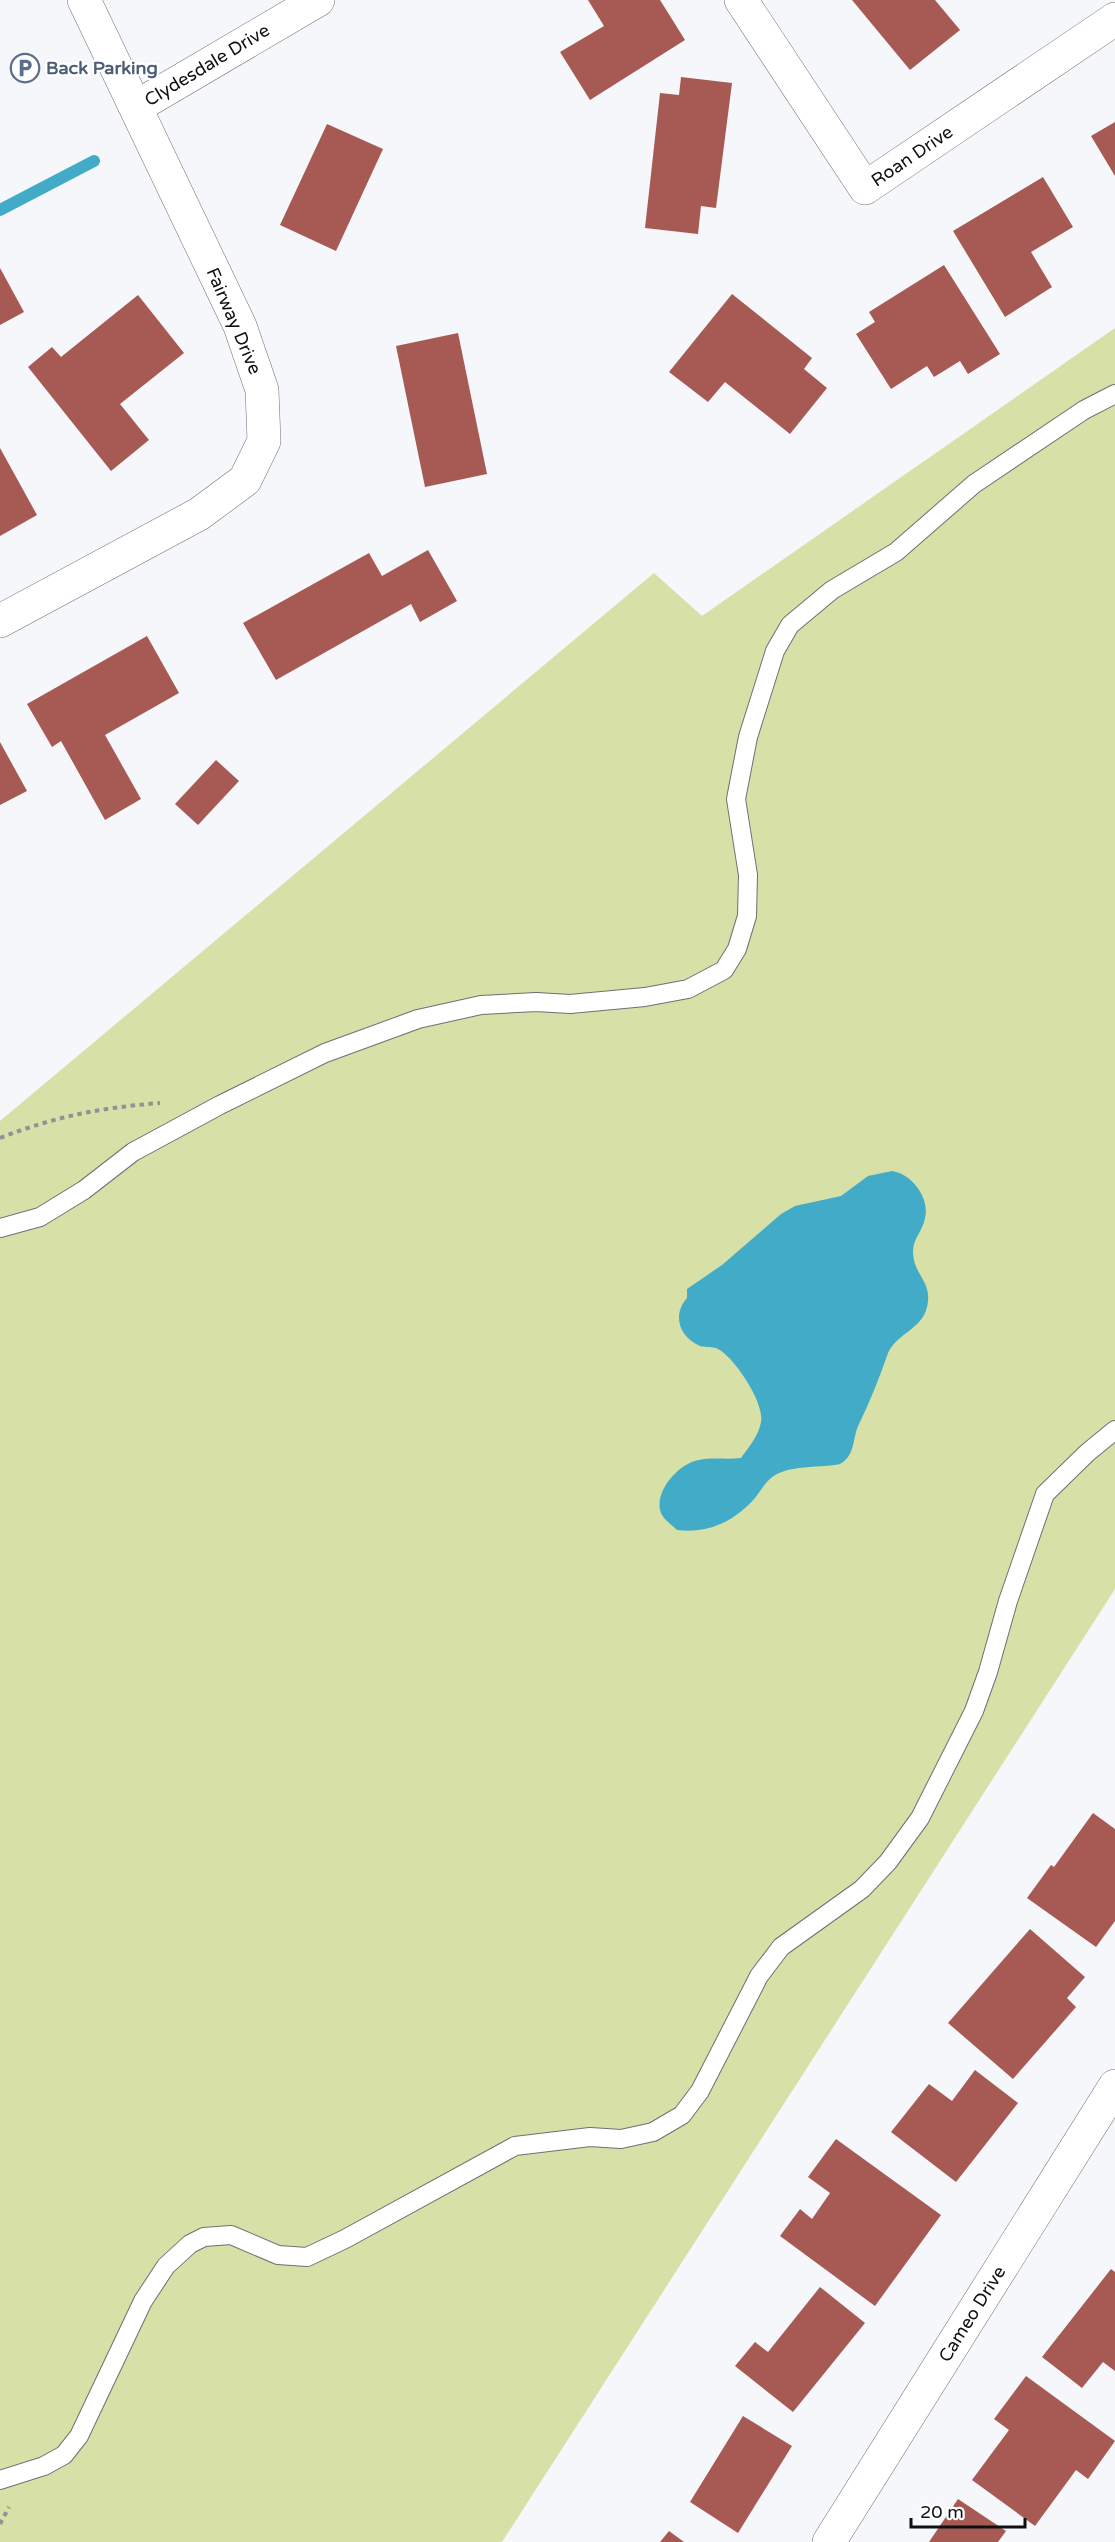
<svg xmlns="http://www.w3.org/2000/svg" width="1115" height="2542" viewBox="0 0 1115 2542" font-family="'Varela Round',sans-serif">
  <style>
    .green { fill: #d6e0a7 }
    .water { fill: #42abc8 }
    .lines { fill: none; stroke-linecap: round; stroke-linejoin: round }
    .stream { stroke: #42abc8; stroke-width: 12 }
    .building { fill: #a75954 }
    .lane-casing { stroke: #6e7073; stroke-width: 20 }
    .street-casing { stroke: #6e7073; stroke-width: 34 }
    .path { stroke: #919294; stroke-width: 4; stroke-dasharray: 4.5 4.5; stroke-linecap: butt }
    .lane { stroke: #fff; stroke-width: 18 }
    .street { stroke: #fff; stroke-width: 33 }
    .labels { text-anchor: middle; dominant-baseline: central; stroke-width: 4.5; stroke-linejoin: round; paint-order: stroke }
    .street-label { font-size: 18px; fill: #0f1011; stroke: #fff }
    .service-label { font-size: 18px; font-weight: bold; fill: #4e5e75; stroke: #fff; text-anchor: start }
  </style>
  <rect width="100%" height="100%" fill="#f6f7fb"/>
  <polygon class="green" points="1115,328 1115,1589 502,2542 0,2542 0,1121 654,573 702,616"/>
  <path class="water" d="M892,1171C912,1174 930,1198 925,1218C923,1231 913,1238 913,1252C914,1277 933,1281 927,1307C922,1330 894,1334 887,1356C879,1379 870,1401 859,1424C852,1438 856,1455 840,1464C820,1468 795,1465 777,1474C767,1479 762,1489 755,1498C735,1521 708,1534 677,1530C672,1525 664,1520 661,1513C653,1492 679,1463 699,1460C712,1457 727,1460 741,1458C749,1447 759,1435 761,1422C765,1403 734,1357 718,1349C712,1346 706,1348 700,1346C679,1337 672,1315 687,1298V1289L722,1265L781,1214L795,1206L841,1196L868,1176Z"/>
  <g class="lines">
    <polyline class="stream" points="0,210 94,161"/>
  </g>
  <g class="building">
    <polygon points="588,0 660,0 685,40 590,100 560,52 604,26"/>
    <polygon points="852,0 935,0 960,30 910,70"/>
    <polygon points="681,77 732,83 716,208 701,206 698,234 645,228 660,93 679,95"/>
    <polygon points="1115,122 1115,176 1091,136"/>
    <polygon points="327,124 383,149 336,251 280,225"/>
    <polygon points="1043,177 1073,227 1031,252 1052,287 1005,317 953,231"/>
    <polygon points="944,265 1000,354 968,374 960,361 934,377 927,366 891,389 856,334 875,322 869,312"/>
    <polygon points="0,268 24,312 0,325"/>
    <polygon points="732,294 812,358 804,369 827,388 790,434 725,382 708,402 669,372"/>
    <polygon points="138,295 184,353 120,404 149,440 111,471 28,367 52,347 61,357"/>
    <polygon points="458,333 487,474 425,487 396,346"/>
    <polygon points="0,448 37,515 0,536"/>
    <polygon points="428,550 457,601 420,622 411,604 276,680 243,623 369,553 382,576"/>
    <polygon points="147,636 179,693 105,735 141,799 105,820 61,741 52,747 27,704"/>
    <polygon points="0,742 27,791 0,805"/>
    <polygon points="216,760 239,781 198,825 175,804"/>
    <polygon points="1093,1813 1115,1829 1115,1921 1096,1947 1027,1898 1051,1865 1054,1867"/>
    <polygon points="1030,1929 1085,1977 1067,1998 1076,2007 1013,2079 948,2023"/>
    <polygon points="975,2070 1018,2103 956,2182 891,2132 929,2084 952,2101"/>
    <polygon points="836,2139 941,2215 875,2306 780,2236 800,2209 812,2219 830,2193 808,2177"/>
    <polygon points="1111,2269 1115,2272 1115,2371 1103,2362 1082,2388 1042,2357"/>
    <polygon points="820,2287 865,2323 793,2412 735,2366 755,2342 768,2352"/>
    <polygon points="1026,2376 1115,2441 1088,2479 1076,2470 1035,2526 972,2480 1009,2430 994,2419"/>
    <polygon points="743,2416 792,2446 738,2533 690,2502"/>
    <polygon points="958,2499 1006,2531 998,2542 929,2542"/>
    <polygon points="669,2531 684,2542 660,2542"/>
  </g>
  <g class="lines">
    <g class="lane-casing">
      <g id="lane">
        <polyline points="0,1228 40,1217 84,1190 133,1152 220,1105 325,1053 418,1019 481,1005 536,1002 570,1004 645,997 688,989 724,970 737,949 747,916 748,875 736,799 748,737 775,651 790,625 832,590 896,552 974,484 1084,410 1115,394"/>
        <polyline points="0,2480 44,2466 64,2455 79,2436 143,2301 166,2266 190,2244 204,2237 231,2235 278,2255 307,2257 345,2239 515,2146 590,2137 621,2139 653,2132 682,2115 700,2091 759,1976 781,1947 862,1889 888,1862 920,1818 974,1711 988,1672 1008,1601 1045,1494 1087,1453 1115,1430"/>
      </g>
    </g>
    <g class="street-casing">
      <g id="street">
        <polyline points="741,0 865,188 1115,19"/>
        <polyline points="136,107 318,0"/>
        <polyline points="0,621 199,514 245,480 264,441 262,390 240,326 84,0"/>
        <polyline points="829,2542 1115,2086"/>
      </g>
    </g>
    <g class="path">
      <path d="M0,1138C57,1116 99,1108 160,1103"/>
      <polyline points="0,2524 9,2507"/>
    </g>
    <use href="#lane" class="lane"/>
    <use href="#street" class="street"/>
  </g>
  <defs>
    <g id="parking-ring" transform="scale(1.5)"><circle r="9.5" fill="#fff" stroke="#5c6f8a" stroke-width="1.5"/><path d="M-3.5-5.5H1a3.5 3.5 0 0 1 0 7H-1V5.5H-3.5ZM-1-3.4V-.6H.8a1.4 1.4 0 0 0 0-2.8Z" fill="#5c6f8a"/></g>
  </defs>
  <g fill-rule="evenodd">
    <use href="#parking-ring" x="25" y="68"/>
  </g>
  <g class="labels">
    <g class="street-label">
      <text transform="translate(207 65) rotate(-31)">Clydesdale Drive</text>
      <text transform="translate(912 156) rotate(-34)">Roan Drive</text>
      <text transform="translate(234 321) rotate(67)">Fairway Drive</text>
      <text transform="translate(972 2314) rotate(-58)">Cameo Drive</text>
    </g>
    <g class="service-label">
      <text x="46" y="68">Back Parking</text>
    </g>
  </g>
  <path d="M911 2518v9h114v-9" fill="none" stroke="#0f1011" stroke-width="3"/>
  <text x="920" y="2518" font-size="18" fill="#0f1011" stroke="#ffffff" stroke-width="4.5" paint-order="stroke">20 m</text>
</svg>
